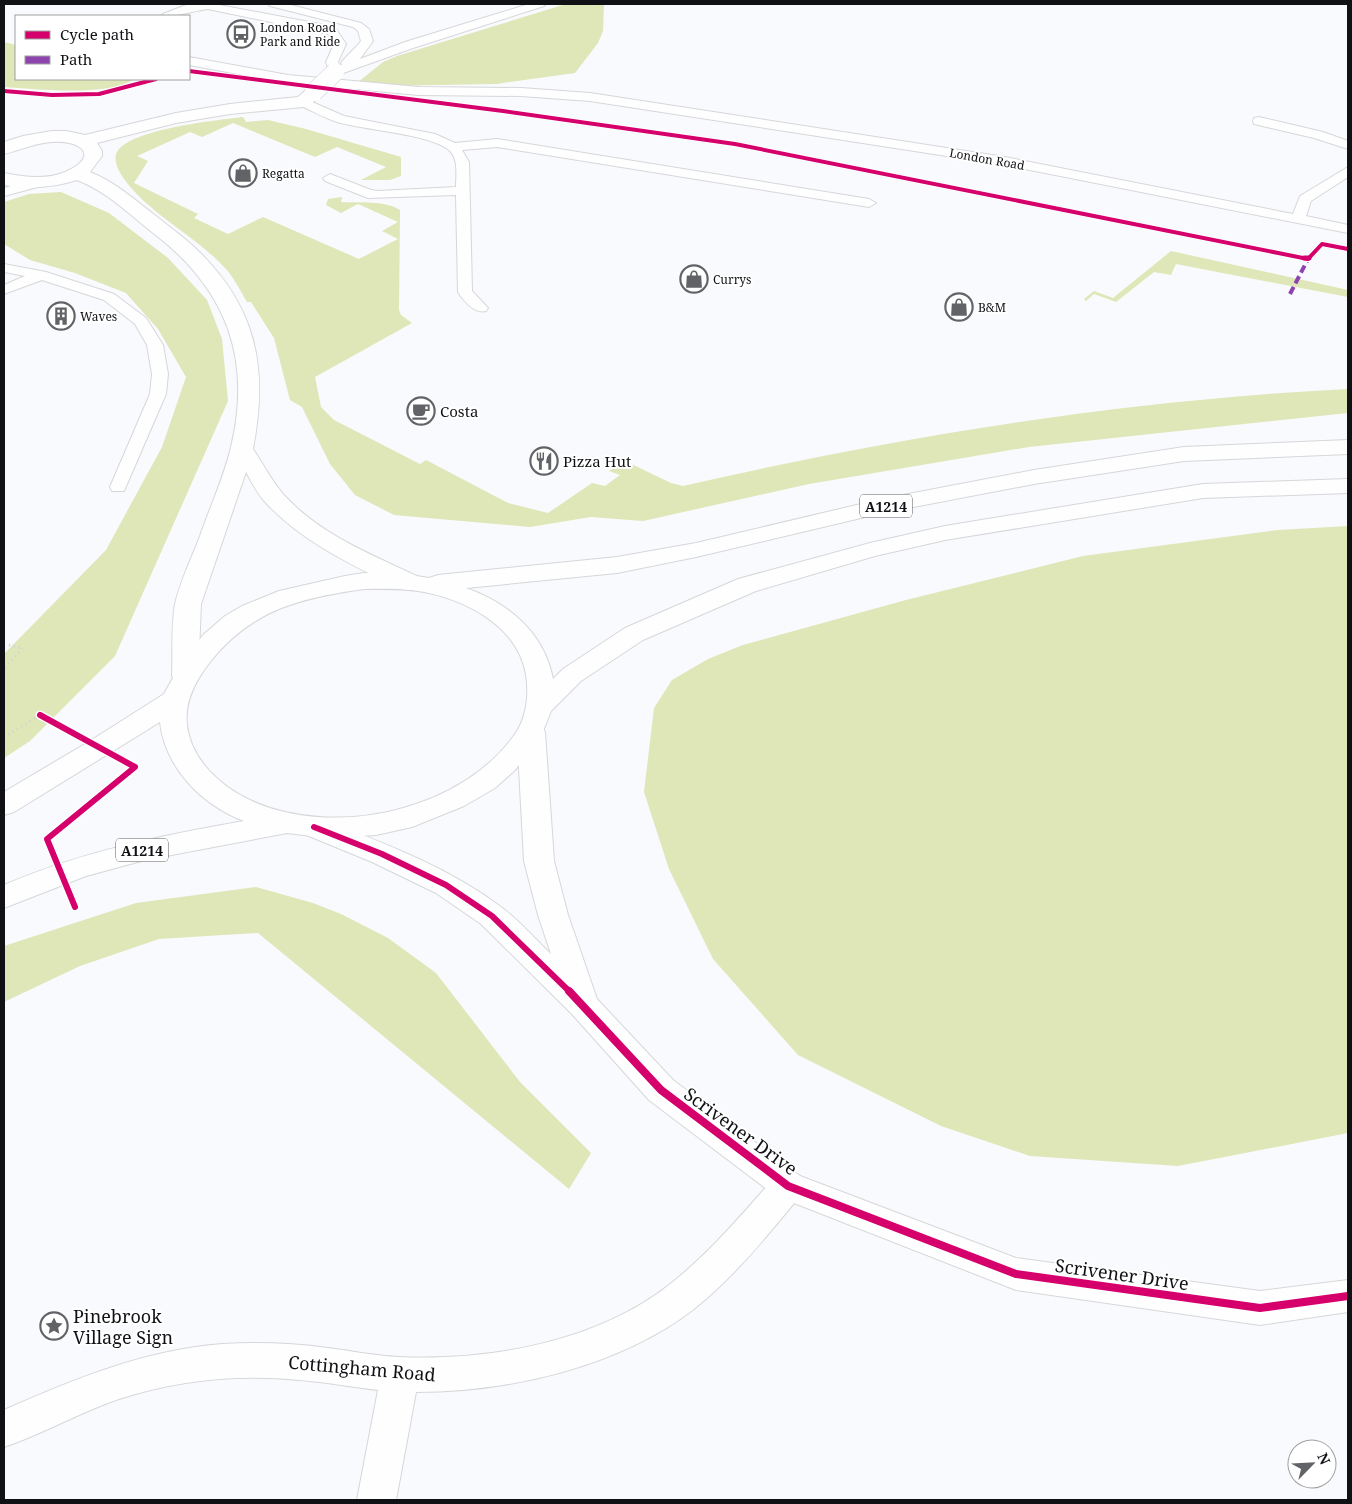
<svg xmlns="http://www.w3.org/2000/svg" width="1352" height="1504" viewBox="0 0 1352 1504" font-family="'Noto Serif',serif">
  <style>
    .green { fill: #dfe6b7 }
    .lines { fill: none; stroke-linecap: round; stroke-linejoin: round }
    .lane-casing { stroke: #d5d7d9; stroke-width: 2 }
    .street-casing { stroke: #d5d7d9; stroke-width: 2 }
    .secondary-casing { stroke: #d5d7d9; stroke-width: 2 }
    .primary-casing { stroke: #d5d7d9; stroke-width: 2 }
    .path { stroke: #d3d3d3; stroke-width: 3; stroke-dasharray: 1 4; stroke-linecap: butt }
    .lane { fill: #fefeff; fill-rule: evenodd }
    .street { fill: #fefeff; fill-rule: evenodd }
    .secondary { fill: #fefeff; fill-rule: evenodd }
    .primary { fill: #fefeff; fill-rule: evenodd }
    .street-bridge-casing { stroke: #d5d7d9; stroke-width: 19; stroke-linecap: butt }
    .street-bridge { stroke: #fefeff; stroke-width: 18 }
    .quiet { stroke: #8e44ad; stroke-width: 4; stroke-dasharray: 8 4; stroke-linecap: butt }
    .cycleway-far3-casing { stroke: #fff; stroke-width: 5.5 }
    .cycleway-far2-casing { stroke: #fff; stroke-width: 8 }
    .cycleway-far1-casing { stroke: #fff; stroke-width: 9 }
    .cycleway-casing { stroke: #fff; stroke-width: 11 }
    .cycleway-far3 { stroke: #d6006c; stroke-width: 4 }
    .cycleway-far2 { stroke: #d6006c; stroke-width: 5 }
    .cycleway-far1 { stroke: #d6006c; stroke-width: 6 }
    .cycleway { stroke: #d6006c; stroke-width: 8 }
    .labels { text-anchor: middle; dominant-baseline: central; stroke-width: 4; stroke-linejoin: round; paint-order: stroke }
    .far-poi-label { font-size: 12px; fill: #101114; stroke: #fff; text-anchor: start }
    .far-street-label { font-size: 12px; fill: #101114; stroke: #fff }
    .shield { fill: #fff; stroke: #58585a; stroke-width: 1 }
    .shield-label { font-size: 14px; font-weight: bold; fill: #101114 }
    .poi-label { font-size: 15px; fill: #101114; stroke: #fff; text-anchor: start }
    .near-street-label { font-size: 18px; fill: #101114; stroke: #fff }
    .near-poi-label { font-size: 18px; fill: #101114; stroke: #fff; text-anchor: start }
  </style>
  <rect width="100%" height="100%" fill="#f8fafd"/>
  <g class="green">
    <polygon points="566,4 604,4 603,31 598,43 575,73 496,84 378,86 357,83 383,62 397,56"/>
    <path d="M4,42L16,45V79H135C106,97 38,89 4,87Z"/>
    <path d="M243,117L246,122L268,120L306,129L401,157V176L390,180H361L386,167L337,147L315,157L233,123L202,137L190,132L137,156L148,161L134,183L198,214L194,218L228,234L263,217L359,259L398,239L382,231L398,222L358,204L341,213L326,205L328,199L342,197L341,202C360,203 384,200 400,210L399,310L401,315L412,323L315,377L321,407L334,420L420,464L426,460L508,503L548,513L592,483L605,486L620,475L609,471L625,461L671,483L683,486C901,436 1124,400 1348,389V413L1029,447L809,484L643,521L591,517L530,527L394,515L355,495L330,464L302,407L290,400L274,338L251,302H247C240,290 233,276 224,267C201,242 170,225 145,202C135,193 109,167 117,152C130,129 218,120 243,117Z"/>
    <polygon points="61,192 109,213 168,258 207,300 222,339 228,401 115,656 30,741 4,758 4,654 106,550 162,447 186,377 158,329 126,293 75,273 30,260 4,244 4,202 29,194"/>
    <polygon points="1171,251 1348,290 1348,297 1176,264 1171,275 1154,272 1116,302 1094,294 1086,301 1084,299 1094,291 1113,298"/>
    <polygon points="1348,526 1348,1133 1178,1166 1030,1156 941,1126 798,1055 713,959 669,869 644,792 654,708 672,680 708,659 743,645 906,600 1083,556 1278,530"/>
    <polygon points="256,887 313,903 341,914 388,938 436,973 520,1082 591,1153 569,1189 258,933 159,939 80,966 4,1002 4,946 136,903"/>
  </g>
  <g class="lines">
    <g class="lane-casing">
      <g id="lane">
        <path d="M214,4L320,24L336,29L346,44L338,62L339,66L342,65L341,63C347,55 355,49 361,41L358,31L353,27L270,6L268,4H287L361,23L369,29L373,41L360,59L405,42L529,4H546L544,6L413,48L335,76L329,72L326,62L334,44L328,34L208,9C192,11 177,17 161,16L163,14L186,5Z"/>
        <polygon points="189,57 288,75 419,87 521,88 590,93 1005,157 1293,214 1300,196 1348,167 1348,177 1311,201 1306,216 1348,225 1348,233 1005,165 590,101 521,96 419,95 288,83 189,65"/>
        <path d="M303,98L344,116L435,134L455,143L497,139L869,199L876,203L869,207L497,147L462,150L469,162L472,291L488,308L486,311C474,314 464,301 458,292L456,195L368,198L325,181L323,178L330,174L371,190L378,191L456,187C456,176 459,159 449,150C430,134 364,130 337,122C324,118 311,110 299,105L297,102L299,99Z"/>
        <polygon points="1259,117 1323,132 1348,141 1348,149 1314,138 1254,124 1253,121 1254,118"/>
        <polygon points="40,178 45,179 47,182 45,185 4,196 4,188"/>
        <polygon points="4,264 46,272 114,294 146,318 163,345 168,374 166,394 124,491 112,491 110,487 150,394 152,374 147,345 135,324 104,300 42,280 4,294 4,285 25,276 4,272"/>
      </g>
    </g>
    <g class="street-casing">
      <g id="street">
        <path d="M314,87L320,88L323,92L309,106L303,107L230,114L176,123L97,143L102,151V156L90,172C115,182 135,200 156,216C168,226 181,235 192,245C256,304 269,366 253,449C263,464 272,481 283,494C319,534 370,554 417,576L420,582L417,588L408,590L399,588C352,565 304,543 267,504C258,495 252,483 246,472L201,604L198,676L194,682L185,685L176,682L172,676C173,653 171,627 175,604C180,582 192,557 200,536C210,507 224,477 231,447C252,360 227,291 157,236C131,216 108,192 77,180C52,188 29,189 4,185V173C23,177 47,180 65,172C101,156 81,140 52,142C34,143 21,150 4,154V142L23,136L52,131H66L85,135L176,113L230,104L298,97L308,88Z"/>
        <path d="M788,1171L800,1176L805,1186L800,1196C767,1236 734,1277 694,1309C619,1367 509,1392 416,1392L396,1500H357L378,1390C352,1387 326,1382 299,1380C239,1374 177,1380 119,1399C80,1412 43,1434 4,1447V1410C74,1379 145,1350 222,1344C257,1342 293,1343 328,1348C352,1351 375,1356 399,1357C490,1361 596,1342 669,1285C710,1253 742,1214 776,1176Z"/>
      </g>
    </g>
    <g class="secondary-casing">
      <path id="secondary" d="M531,723L541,725L545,732L554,861L568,915L597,999L673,1080L800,1176L1016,1258L1260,1291L1348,1280V1312L1260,1325L1016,1290L776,1196L649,1100L571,1013L481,924L436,893L372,862L304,834L300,827L304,820L314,817L324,820C386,844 448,867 501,907C519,920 535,939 551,954L538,915L524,861L517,732L521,725Z"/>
    </g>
    <g class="primary-casing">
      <path id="primary" d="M1348,440V454L1184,461L1034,484L882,513L696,557L617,573L466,588C508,603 544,632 553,679L563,669L625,628L738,579L870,543L945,526L1203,484L1348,479V493L1203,498L945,540L875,556L756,591L643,640L581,681L551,711L539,741L514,771L495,788L464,806L412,827L376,835L329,838L287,833L145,860L86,876L4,908V885C84,851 159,836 244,821C202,805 165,768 160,722L14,812L4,815V792L90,741L164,694L180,665L203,635L225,616L242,606L279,591L345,576L364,573L404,574L429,578L438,575L617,557L696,543L882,499L1034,470L1184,447ZM364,589C382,589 400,588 418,591C463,598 518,625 526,675C529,693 527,715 517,731C465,810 336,839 252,801C221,787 191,760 187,725C184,701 196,680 210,662C251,610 300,598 364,589Z"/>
    </g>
    <g class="path">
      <polyline points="4,644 23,648 4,668"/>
      <polyline points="4,737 40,715"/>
    </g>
    <use href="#lane" class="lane"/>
    <use href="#street" class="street"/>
    <use href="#secondary" class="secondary"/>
    <use href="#primary" class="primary"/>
    <g class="street-bridge-casing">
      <polyline id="street-bridge" points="314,92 335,72"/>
    </g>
    <use href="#street-bridge" class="street-bridge"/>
    <polyline class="quiet" points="1290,294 1308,259"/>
    <g class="cycleway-far3-casing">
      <g id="cycleway-far3">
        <polyline points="189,71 503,111 735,144 1308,259 1322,244 1348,249"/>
        <polyline points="4,91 52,95 99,94 156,79"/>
      </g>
    </g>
    <g class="cycleway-far2-casing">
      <polyline id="cycleway-far2" points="1304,258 1309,258"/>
    </g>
    <g class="cycleway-far1-casing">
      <g id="cycleway-far1">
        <polyline points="40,715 135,767 47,839 75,907"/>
        <polyline points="314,827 382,854 446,885 492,916 570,992"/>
      </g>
    </g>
    <g class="cycleway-casing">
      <polyline id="cycleway" points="569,991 661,1090 788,1186 1016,1274 1260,1308 1348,1296"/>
    </g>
    <use href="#cycleway-far3" class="cycleway-far3"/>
    <use href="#cycleway-far2" class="cycleway-far2"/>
    <use href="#cycleway-far1" class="cycleway-far1"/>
    <use href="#cycleway" class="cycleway"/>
  </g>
  <defs>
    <g id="bus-ring" transform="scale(1.4375)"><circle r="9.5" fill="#fff" stroke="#616366" stroke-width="1.5"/><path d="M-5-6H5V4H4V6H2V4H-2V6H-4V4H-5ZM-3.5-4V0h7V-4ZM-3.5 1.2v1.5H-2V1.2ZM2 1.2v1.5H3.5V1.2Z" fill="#616366"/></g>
    <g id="shop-ring" transform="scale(1.4375)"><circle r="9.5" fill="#fff" stroke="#616366" stroke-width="1.5"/><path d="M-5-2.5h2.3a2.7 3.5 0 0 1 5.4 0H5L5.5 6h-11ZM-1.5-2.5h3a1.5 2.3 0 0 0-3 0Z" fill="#616366"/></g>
    <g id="building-ring" transform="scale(1.4375)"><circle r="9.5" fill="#fff" stroke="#616366" stroke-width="1.5"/><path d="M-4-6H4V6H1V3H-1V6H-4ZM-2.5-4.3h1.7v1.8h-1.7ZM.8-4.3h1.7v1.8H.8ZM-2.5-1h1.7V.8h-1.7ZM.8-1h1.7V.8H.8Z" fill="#616366"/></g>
    <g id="cafe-ring" transform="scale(1.4375)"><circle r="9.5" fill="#fff" stroke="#616366" stroke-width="1.5"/><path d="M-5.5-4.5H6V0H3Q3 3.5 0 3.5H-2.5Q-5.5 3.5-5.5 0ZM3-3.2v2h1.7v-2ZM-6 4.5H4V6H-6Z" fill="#616366"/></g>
    <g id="restaurant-ring" transform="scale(1.4375)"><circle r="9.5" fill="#fff" stroke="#616366" stroke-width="1.5"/><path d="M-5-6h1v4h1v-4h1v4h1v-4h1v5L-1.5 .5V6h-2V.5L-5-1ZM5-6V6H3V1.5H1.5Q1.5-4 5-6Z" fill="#616366"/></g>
    <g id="sight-ring" transform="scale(1.4375)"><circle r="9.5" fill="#fff" stroke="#616366" stroke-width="1.5"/><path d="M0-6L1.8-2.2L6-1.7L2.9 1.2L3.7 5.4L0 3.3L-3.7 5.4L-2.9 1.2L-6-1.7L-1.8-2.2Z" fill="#616366"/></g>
  </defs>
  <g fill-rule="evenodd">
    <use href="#bus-ring" x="241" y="34"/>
    <use href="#shop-ring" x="243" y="173"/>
    <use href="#shop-ring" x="694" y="279"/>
    <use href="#shop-ring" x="959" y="307"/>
    <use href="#building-ring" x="61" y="316"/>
    <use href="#cafe-ring" x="421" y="411"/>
    <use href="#restaurant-ring" x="544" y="461"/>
    <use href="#sight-ring" x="54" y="1326"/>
  </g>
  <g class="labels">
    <g class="far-poi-label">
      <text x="260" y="27">London Road<tspan x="260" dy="14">Park and Ride</tspan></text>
      <text x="262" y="173">Regatta</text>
      <text x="713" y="279">Currys</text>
      <text x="978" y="307">B&amp;M</text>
      <text x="80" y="316">Waves</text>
    </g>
    <g class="far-street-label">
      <text transform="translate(987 159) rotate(10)">London Road</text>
    </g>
    <g class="shield">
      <rect x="860" y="494.5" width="52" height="23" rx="4"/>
      <rect x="116" y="838.5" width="52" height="23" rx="4"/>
    </g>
    <g class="shield-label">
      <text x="886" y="506">A1214</text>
      <text x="142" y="850">A1214</text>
    </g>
    <g class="poi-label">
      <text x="440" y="411">Costa</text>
      <text x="563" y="461">Pizza Hut</text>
    </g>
    <g class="near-street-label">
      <text transform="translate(741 1131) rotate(36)">Scrivener Drive</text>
      <text transform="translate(1122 1274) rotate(8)">Scrivener Drive</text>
      <text transform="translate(362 1368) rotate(5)">Cottingham Road</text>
    </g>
    <g class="near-poi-label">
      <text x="73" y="1316">Pinebrook<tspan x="73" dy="21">Village Sign</tspan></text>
    </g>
  </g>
  <rect width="1352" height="1504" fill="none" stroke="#101114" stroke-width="10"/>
  <rect x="15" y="15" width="175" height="65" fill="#ffffff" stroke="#9fa0a1"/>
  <rect x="25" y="31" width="25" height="8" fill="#d6006c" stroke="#9fa0a1"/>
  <text x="60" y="40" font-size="15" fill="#101114">Cycle path</text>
  <rect x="25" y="56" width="25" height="8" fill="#8e44ad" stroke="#9fa0a1"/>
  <text x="60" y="65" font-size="15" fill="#101114">Path</text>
  <g transform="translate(1312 1464) rotate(66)"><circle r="24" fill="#ffffff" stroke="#9fa0a1"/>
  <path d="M0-4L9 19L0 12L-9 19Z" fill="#616366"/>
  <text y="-8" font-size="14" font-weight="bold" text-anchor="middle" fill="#101114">N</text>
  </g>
</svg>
